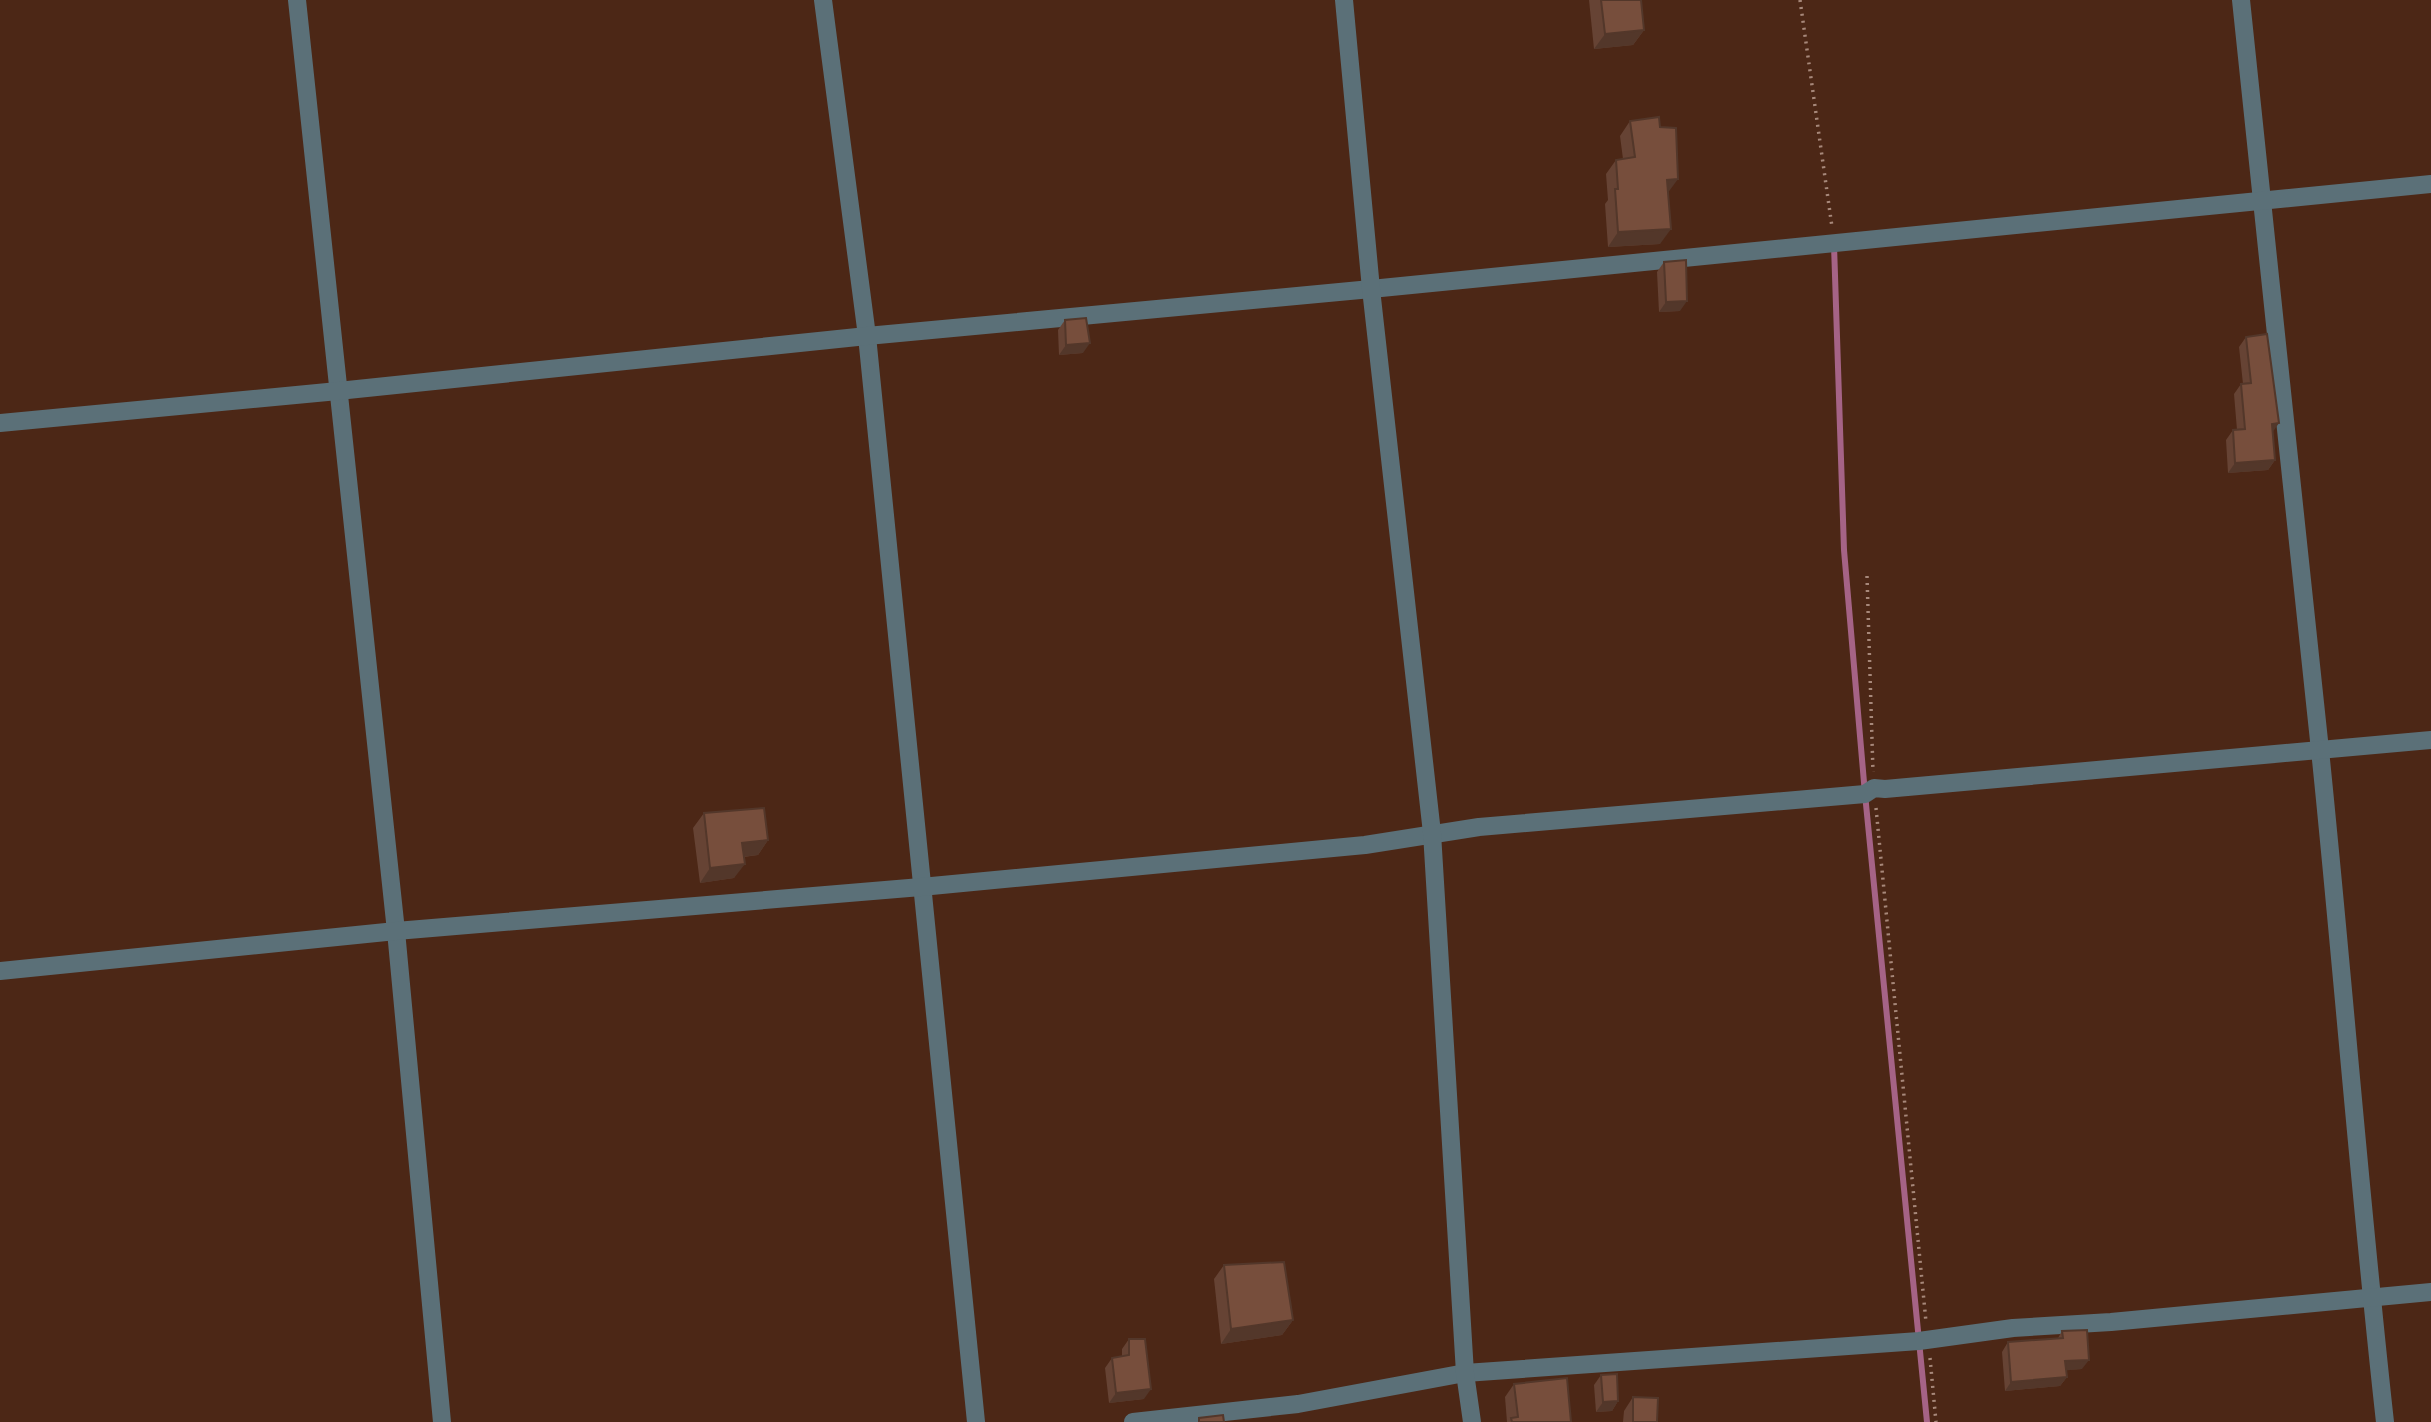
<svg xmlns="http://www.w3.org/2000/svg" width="2431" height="1422" viewBox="0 0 2431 1422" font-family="Lato,sans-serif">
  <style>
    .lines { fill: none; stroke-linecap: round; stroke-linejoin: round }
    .stream { stroke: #a56386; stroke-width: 6 }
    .path { stroke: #a7887a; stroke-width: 3.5; stroke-dasharray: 2 5; stroke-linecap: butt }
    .minor { stroke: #5b7078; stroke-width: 18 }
    .tertiary { stroke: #5b7078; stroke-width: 18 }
    .wall { fill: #664334 }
    .shaded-wall { fill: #53372a }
    .building { fill: #774e3c; stroke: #53372a; stroke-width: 2 }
  </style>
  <rect width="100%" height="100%" fill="#4c2716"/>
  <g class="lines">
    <polyline class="stream" points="1834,245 1844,550 1865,794 1927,1422"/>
    <g class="path">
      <polyline points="1800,0 1832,227"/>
      <polyline points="1867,576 1873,772"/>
      <polyline points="1876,808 1926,1322"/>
      <polyline points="1930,1358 1936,1422"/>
    </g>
    <g class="minor">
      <polyline points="297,0 396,931 442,1422"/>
      <polyline points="823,0 867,336 976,1422"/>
      <path d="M2241,0C2265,250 2295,500 2320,750C2343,974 2360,1198 2385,1422"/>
      <polyline points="0,423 338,391 867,336 1371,289 2431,184"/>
      <polyline points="0,971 396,931 921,887 1365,845 1479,827 1865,794 1874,788 1885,789 2431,740"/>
      <polyline points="1133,1422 1298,1404 1465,1373 1919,1341 2013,1328 2111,1322 2431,1292"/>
    </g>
    <polyline class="tertiary" points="1344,0 1371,289 1432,833 1465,1373 1472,1422"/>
  </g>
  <g class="wall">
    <polygon points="1589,0 1641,0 1644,30 1633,45 1594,49"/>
    <polygon points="1630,121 1668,193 1660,244 1608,247 1605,204 1608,200 1606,174 1616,160 1623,159 1620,136"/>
    <polygon points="1664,262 1680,311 1659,312 1657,272"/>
    <polygon points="1065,320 1083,353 1059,355 1058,330"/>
    <polygon points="2246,337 2272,432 2275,460 2268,470 2228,473 2226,440 2233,430 2237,430 2234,394 2241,384 2243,384 2239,347"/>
    <polygon points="704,813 768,840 758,855 744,857 734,878 700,883 693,828"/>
    <polygon points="1224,1265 1293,1320 1282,1335 1221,1344 1214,1279"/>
    <polygon points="2062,1331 2082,1369 2066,1370 2067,1377 2060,1386 2005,1391 2002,1352 2008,1342 2058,1338"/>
    <polygon points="1129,1339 1144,1399 1109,1403 1105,1368 1112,1358 1122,1356 1122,1349"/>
    <polygon points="1601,1375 1618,1401 1612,1411 1596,1412 1594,1385"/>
    <polygon points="1514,1384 1571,1422 1507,1422 1505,1397"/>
    <polygon points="1633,1397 1657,1422 1623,1422 1624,1411"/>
  </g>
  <g class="shaded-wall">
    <polygon points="1644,30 1633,45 1594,49 1605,34"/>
    <polygon points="1678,179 1667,194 1667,180"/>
    <polygon points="1671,229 1660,244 1608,247 1618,232"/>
    <polygon points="1687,301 1680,311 1659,312 1666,302"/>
    <polygon points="1090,343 1083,353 1059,355 1066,345"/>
    <polygon points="2279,423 2272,433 2272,424"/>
    <polygon points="2275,460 2268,470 2228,473 2235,463"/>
    <polygon points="768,840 758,855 732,858 742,843"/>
    <polygon points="745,864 734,878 700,883 710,868"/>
    <polygon points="1293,1320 1282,1335 1221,1344 1231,1329"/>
    <polygon points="2089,1360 2082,1369 2059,1371 2065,1361"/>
    <polygon points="2067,1377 2060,1386 2005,1391 2011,1382"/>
    <polygon points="1151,1389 1144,1399 1109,1403 1116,1393"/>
    <polygon points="1618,1401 1612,1411 1596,1412 1603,1402"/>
  </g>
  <g class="building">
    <polygon points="1601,0 1641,0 1644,30 1605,34"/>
    <polygon points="1659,117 1660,127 1676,128 1678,179 1667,180 1671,229 1618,232 1615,189 1618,189 1616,160 1635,157 1630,121"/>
    <polygon points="1686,260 1687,301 1666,302 1664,262"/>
    <polygon points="1086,318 1090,343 1066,345 1065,320"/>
    <polygon points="2267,334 2279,423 2272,424 2275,460 2235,463 2233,430 2245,429 2241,384 2251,383 2246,337"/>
    <polygon points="764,808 768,840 742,843 745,864 710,868 704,813"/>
    <polygon points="1284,1262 1293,1320 1231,1329 1224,1265"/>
    <polygon points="2087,1330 2089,1360 2065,1361 2067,1377 2011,1382 2008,1342 2063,1338 2062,1331"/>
    <polygon points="1129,1339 1145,1339 1151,1389 1116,1393 1112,1358 1129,1355"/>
    <polygon points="1617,1374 1618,1401 1603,1402 1601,1375"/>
    <polygon points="1567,1378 1571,1422 1512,1422 1511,1418 1518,1417 1514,1384"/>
    <polygon points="1633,1397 1658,1398 1657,1422 1633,1422"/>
    <polygon points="1223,1415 1224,1422 1199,1422 1199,1418"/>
  </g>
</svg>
